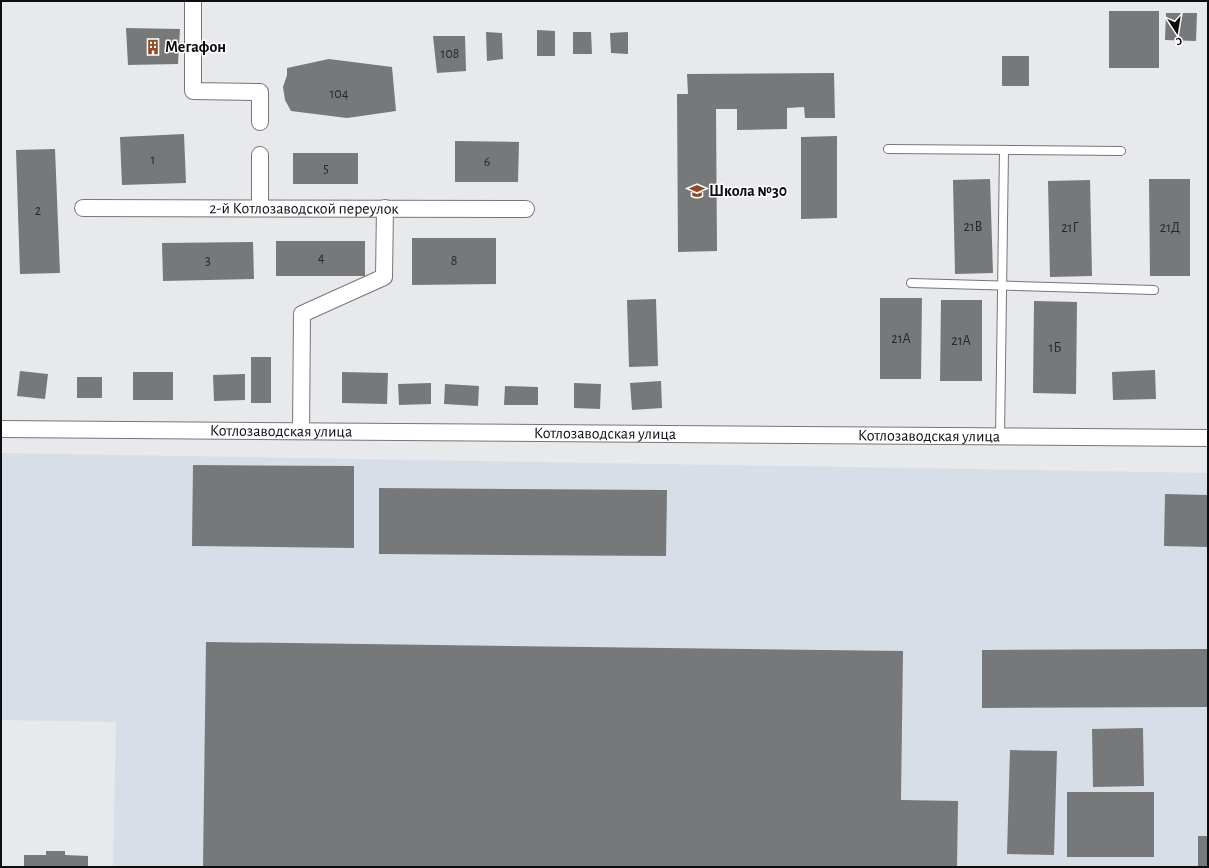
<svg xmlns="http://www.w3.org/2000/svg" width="1209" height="868" viewBox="0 0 1209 868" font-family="'Alegreya Sans',sans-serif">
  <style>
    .built { fill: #d8dee7 }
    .building { fill: #76787a }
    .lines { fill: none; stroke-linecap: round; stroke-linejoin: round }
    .lane-casing { stroke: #757679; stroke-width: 10 }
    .street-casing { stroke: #757679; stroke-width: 18 }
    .lane { stroke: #fff; stroke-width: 8 }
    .street { stroke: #fff; stroke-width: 16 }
    .labels { text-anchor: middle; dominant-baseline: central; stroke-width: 3; stroke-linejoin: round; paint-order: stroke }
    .number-label { font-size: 14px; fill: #262829 }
    .poi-label { font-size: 16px; font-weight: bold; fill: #0c0d0e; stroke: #fff; text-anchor: start }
    .street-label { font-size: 16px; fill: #0c0d0e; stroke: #fff }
  </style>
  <rect width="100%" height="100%" fill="#e7e9ec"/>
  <polygon class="built" points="1,453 1208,473 1208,867 113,867 116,722 1,720"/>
  <g class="building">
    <rect x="1109" y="11" width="50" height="57"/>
    <polygon points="1166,13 1197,13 1196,41 1165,40"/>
    <polygon points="126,28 180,29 178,64 128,65"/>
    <polygon points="537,30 555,31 555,56 537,56"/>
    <polygon points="486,32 502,33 503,59 487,61"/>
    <polygon points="573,32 591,32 592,54 573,54"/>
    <polygon points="628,32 628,54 611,53 610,33"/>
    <polygon points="433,36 465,36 466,71 437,73"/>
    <rect x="1002" y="56" width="27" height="30"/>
    <polygon points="329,59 392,67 396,111 347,118 291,111 285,100 283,87 287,75 287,68"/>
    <polygon points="834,73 835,118 805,118 804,107 787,108 787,129 737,130 737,109 716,109 717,251 678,252 677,94 688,94 687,74"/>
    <polygon points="184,134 186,183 122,185 120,137"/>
    <polygon points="837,136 837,218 801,219 801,137"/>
    <polygon points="455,141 519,142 518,182 455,182"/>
    <polygon points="55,149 60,273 20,274 16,150"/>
    <rect x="293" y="153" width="65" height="31"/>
    <polygon points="990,179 993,273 955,274 953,180"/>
    <polygon points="1149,179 1190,179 1190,276 1150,276"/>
    <polygon points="1090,180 1092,276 1050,277 1048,181"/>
    <polygon points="412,238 496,238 496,284 412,285"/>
    <rect x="276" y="241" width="89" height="35"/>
    <polygon points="253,242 254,279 163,281 162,243"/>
    <polygon points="880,298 922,298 921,379 880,379"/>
    <polygon points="656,299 658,366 629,367 627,300"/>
    <polygon points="941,300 982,300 982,381 940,381"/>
    <polygon points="1034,301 1077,302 1076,394 1033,393"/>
    <rect x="251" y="357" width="20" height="46"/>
    <polygon points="1155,370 1156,399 1113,400 1112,372"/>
    <polygon points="20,371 48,374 45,399 17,396"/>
    <rect x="133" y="372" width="40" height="28"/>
    <polygon points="342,372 388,373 387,404 342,403"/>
    <polygon points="245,374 245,400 214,401 213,375"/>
    <rect x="77" y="377" width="25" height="21"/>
    <polygon points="661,381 662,408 632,410 630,383"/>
    <polygon points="431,383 431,404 399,405 398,384"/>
    <polygon points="574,383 601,384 600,409 574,408"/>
    <polygon points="445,384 479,386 478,406 444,404"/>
    <polygon points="505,386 538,387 538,405 504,405"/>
    <polygon points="193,465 354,466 354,548 192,546"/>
    <polygon points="379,488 667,490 666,556 379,554"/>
    <polygon points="1165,494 1208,495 1208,547 1164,546"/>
    <polygon points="206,642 903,651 901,800 958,801 957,867 203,867"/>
    <polygon points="1208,649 1208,707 982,708 982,650"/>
    <polygon points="1143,728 1144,786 1093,787 1092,729"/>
    <polygon points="1010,750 1057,751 1054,855 1007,854"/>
    <rect x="1067" y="792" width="87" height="65"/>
    <rect x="1198" y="836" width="10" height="31"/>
    <polygon points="46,851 65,851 65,855 88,856 88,867 24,867 24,855 46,855"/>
  </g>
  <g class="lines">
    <g class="lane-casing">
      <g id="lane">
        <polyline points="888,149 1121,151"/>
        <polyline points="911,283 1154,290"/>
        <polyline points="1000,437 1004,150"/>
      </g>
    </g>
    <g class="street-casing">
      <g id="street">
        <polyline points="193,1 193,91 260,92 260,122"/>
        <polyline points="260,155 260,208"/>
        <path id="s1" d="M83,208L526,209"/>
        <path id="s2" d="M1,429L1208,438"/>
        <polyline points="301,431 302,314 384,277 385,208"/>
      </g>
    </g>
    <use href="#lane" class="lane"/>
    <use href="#street" class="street"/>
  </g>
  <defs>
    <g id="building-bare" transform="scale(1.2)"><path d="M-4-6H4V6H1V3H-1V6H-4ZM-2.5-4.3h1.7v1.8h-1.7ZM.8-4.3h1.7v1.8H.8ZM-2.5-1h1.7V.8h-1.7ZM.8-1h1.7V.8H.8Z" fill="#924c25" stroke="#fff" stroke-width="2.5" paint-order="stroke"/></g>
    <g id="school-bare" transform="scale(1.2)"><path d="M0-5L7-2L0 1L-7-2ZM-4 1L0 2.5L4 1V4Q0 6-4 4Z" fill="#924c25" stroke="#fff" stroke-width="2.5" paint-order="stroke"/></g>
  </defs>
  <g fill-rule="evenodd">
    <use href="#building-bare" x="153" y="47"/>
    <use href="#school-bare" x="697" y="191"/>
  </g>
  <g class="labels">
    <g class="number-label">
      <text x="450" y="54">108</text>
      <text x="339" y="94">104</text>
      <text x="153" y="160">1</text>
      <text x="487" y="162">6</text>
      <text x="326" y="169">5</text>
      <text x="38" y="211">2</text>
      <text x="973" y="227">21В</text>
      <text x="1070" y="228">21Г</text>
      <text x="1170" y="228">21Д</text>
      <text x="321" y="258">4</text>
      <text x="208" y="261">3</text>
      <text x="454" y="261">8</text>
      <text x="901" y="339">21А</text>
      <text x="961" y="341">21А</text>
      <text x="1055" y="348">1Б</text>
    </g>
    <g class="poi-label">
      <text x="165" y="47">Мегафон</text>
      <text x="709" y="191">Школа №30</text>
    </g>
    <g class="street-label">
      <text stroke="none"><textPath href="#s1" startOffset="221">2-й Котлозаводской переулок</textPath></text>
      <text stroke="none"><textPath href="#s2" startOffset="280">Котлозаводская улица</textPath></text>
      <text stroke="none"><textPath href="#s2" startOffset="604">Котлозаводская улица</textPath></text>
      <text stroke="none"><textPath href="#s2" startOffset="928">Котлозаводская улица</textPath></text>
    </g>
  </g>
  <rect width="1209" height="868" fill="none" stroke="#0c0d0e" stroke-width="4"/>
  <g transform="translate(1177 32) rotate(168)" stroke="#ffffff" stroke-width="3" paint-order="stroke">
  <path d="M0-3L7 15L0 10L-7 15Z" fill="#0c0d0e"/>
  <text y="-6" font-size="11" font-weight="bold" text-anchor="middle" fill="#0c0d0e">С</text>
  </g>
</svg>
